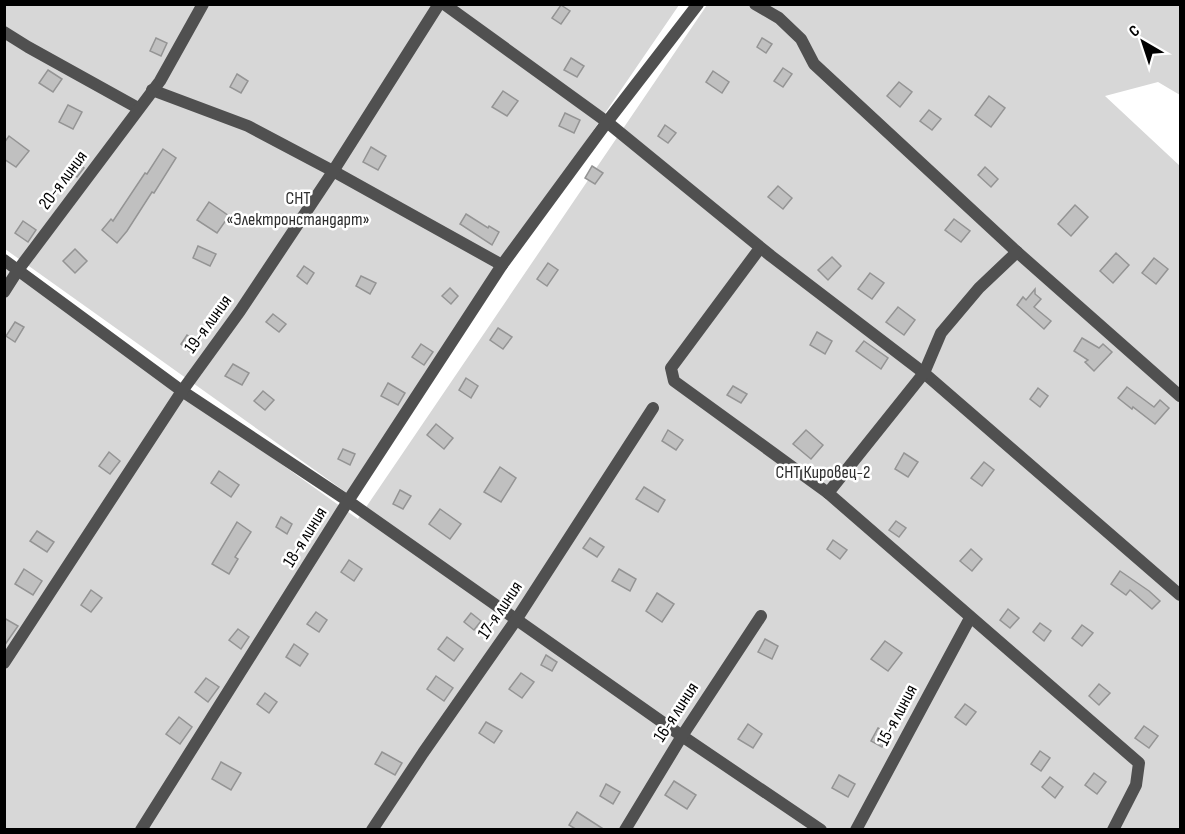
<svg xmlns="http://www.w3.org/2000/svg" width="1185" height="834" viewBox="0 0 1185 834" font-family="'Sofia Sans Condensed',sans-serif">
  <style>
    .green { fill: #d7d7d7 }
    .building { fill: #c0c0c0; stroke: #949494; stroke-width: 1.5 }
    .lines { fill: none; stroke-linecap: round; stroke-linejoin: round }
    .street { stroke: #505050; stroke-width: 12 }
    .labels { text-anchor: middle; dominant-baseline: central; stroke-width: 5; stroke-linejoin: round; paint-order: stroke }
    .street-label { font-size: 18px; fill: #000; stroke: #fff }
    .park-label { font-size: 18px; fill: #2e2e2e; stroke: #fff }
  </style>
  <rect width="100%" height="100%" fill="#fff"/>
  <g class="green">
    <polygon points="5,5 679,5 508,255 354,498 5,249"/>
    <polygon points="707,5 1180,5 1180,95 1158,82 1105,96 1180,166 1180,829 5,829 4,265 358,519"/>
  </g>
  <g class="building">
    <polygon points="561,5 570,11 561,24 552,18"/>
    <polygon points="156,38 167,43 161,56 150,51"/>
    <polygon points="762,38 772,44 766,53 757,47"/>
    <polygon points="571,58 584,66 577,77 564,70"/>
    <polygon points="783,68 792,74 783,87 774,81"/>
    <polygon points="48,70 62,79 53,92 39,83"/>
    <polygon points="713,71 729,82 722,93 706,82"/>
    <polygon points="237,74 248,81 241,93 230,87"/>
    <polygon points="899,82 912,92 900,107 887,96"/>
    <polygon points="503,91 518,101 507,116 492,107"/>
    <polygon points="989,96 1005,108 991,127 975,115"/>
    <polygon points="68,105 82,112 73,129 59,122"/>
    <polygon points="929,110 941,119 932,130 920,121"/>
    <polygon points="565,113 580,120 574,133 559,126"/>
    <polygon points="665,125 676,133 668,143 658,136"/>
    <polygon points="9,136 29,151 16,167 4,159 4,143"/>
    <polygon points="371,147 386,156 378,170 363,162"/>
    <polygon points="163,149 176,158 154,193 152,192 127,231 117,243 102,230 111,219 113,221 145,173 147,174"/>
    <polygon points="75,161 84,168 77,177 68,171"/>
    <polygon points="592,166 603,173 595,184 585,178"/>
    <polygon points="985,167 998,179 991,187 978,175"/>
    <polygon points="778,186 792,198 783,209 768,197"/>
    <polygon points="209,202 229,216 217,233 197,220"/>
    <polygon points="1075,205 1088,217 1071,236 1058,224"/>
    <polygon points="466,214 488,228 489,226 499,232 492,245 460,224"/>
    <polygon points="954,219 970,231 961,242 945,230"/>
    <polygon points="23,221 36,230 28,242 15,233"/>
    <polygon points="198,246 216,254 210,266 193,258"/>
    <polygon points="75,249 87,261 75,273 63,261"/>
    <polygon points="1116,253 1129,265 1113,283 1100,271"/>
    <polygon points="832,257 841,266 828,280 818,270"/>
    <polygon points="1154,258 1168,269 1156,284 1142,273"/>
    <polygon points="548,263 558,270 547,286 537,279"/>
    <polygon points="304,266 314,273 307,284 297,276"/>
    <polygon points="870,273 884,283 872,299 858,289"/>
    <polygon points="361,276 376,283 370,294 356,286"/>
    <polygon points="450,288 458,296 451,304 442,296"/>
    <polygon points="1035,289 1035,294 1041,299 1034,307 1051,321 1044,329 1017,305 1023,297 1026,300"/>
    <polygon points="898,307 915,320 904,335 886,322"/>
    <polygon points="273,314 286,324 279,332 266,322"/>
    <polygon points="15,322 24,327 15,342 6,336"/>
    <polygon points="498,328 512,337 503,349 490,340"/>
    <polygon points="817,332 832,341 825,354 810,345"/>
    <polygon points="187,335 199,344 192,353 181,344"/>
    <polygon points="1082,338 1099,348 1103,344 1112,352 1094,371 1085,362 1088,360 1074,351"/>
    <polygon points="864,341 888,358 881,369 856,351"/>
    <polygon points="421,344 433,352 424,365 412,357"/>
    <polygon points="233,364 249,373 242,385 225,376"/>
    <polygon points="466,378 478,386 471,398 459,390"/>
    <polygon points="388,383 405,393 398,405 381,396"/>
    <polygon points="733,386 747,394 741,403 727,395"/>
    <polygon points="1127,387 1154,407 1160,400 1169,408 1155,424 1133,407 1132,409 1118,398"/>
    <polygon points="1038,388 1048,396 1040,407 1030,399"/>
    <polygon points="263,391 274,400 265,410 254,401"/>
    <polygon points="436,424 453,438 444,449 427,435"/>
    <polygon points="668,430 683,440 676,450 662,441"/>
    <polygon points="806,430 823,445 811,459 793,444"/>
    <polygon points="343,449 355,454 350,465 338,459"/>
    <polygon points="109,452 120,461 110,474 99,466"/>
    <polygon points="904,453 918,462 908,477 895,469"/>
    <polygon points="984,462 994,470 982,486 971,478"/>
    <polygon points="500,467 516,478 501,502 484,492"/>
    <polygon points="219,471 239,485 231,497 211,483"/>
    <polygon points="644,487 665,500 658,512 636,499"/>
    <polygon points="400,490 411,496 403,509 393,504"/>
    <polygon points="440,509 461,524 450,539 429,524"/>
    <polygon points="281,517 292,524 287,534 276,527"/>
    <polygon points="896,521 906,528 899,537 889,530"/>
    <polygon points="237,522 251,532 235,557 238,559 229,574 212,564"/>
    <polygon points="37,531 54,542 47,552 30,541"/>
    <polygon points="590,538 604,547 597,557 583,548"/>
    <polygon points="833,540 847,550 840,559 827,549"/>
    <polygon points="971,549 982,559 972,571 960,561"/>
    <polygon points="349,560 362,569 354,581 341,572"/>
    <polygon points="24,569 42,581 33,595 15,584"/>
    <polygon points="619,569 636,579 630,591 612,581"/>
    <polygon points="1120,571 1149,591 1160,601 1152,609 1130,590 1126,595 1111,584"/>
    <polygon points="91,590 102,598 91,612 81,605"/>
    <polygon points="657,593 674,604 662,622 646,611"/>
    <polygon points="1008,609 1019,618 1010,628 1000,620"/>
    <polygon points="316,612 327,620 319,632 307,624"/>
    <polygon points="471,613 481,621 474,630 464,622"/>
    <polygon points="4,618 18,626 4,646"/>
    <polygon points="1040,623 1051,631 1044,641 1033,632"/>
    <polygon points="1082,625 1093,633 1082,646 1072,638"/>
    <polygon points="238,629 249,637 241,649 229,640"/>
    <polygon points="447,637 463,649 454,661 438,649"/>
    <polygon points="765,639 778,646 772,659 758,652"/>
    <polygon points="885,641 902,653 888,671 871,659"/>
    <polygon points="294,644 308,654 300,666 286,657"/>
    <polygon points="546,655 557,662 552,671 541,665"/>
    <polygon points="521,673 534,682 522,698 509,689"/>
    <polygon points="436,676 453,688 444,701 427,689"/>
    <polygon points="206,678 219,687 208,702 195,692"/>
    <polygon points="1099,684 1110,693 1099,705 1089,696"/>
    <polygon points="265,693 277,702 269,713 257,704"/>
    <polygon points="965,704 976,712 966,725 955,717"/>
    <polygon points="179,717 192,727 180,744 166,734"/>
    <polygon points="486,722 502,731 494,743 479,733"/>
    <polygon points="748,724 762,734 753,748 738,739"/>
    <polygon points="1144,726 1158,736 1149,748 1135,738"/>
    <polygon points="878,728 889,734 882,747 871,741"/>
    <polygon points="1040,751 1050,758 1041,771 1031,764"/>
    <polygon points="382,752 402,763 395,775 375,764"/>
    <polygon points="221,762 241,773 231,790 212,779"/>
    <polygon points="1094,773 1106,782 1097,794 1085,785"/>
    <polygon points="839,775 855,784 848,797 832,788"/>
    <polygon points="1050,777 1063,787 1055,798 1042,787"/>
    <polygon points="674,781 696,795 687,809 665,795"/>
    <polygon points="606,784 620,792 613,804 600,796"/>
    <polygon points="577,812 605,830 577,830 569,825"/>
  </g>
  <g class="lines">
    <g class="street">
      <polyline points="444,4 607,122 771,256 924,373 1180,595"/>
      <polyline points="755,4 779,18 801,39 814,64 1017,252 1180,396"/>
      <polyline points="4,32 28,47 138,108"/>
      <polyline points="152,90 248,126 333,171 502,265"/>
      <polyline points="760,248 671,368 674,381 828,493 1139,763 1136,785 1113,830"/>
      <polyline points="4,260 182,391 348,501 682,736 821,830"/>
      <polyline points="4,292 18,270 160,81 203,4"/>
      <polyline points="828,493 924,373 941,333 979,288 1017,252"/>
      <polyline points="4,663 182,391 240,311 330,176 439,4"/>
      <polyline points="141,830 348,501 502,265 607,122 698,4"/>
      <polyline points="372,830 423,753 516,620 653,408"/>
      <polyline points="625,830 682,736 761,616"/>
      <polyline points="856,830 970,618"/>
    </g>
  </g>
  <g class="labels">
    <g class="street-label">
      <text transform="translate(63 180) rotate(-53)">20-я линия</text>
      <text transform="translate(208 324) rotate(-54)">19-я линия</text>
      <text transform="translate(305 537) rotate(-58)">18-я линия</text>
      <text transform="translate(500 610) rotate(-56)">17-я линия</text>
      <text transform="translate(676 712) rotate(-57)">16-я линия</text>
      <text transform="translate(897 715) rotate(-62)">15-я линия</text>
    </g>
    <g class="park-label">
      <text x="298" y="198">СНТ<tspan x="298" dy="21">«Электронстандарт»</tspan></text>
      <text x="823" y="472">СНТ Кировец-2</text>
    </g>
  </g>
  <rect width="1185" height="834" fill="none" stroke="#000000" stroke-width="12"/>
  <g transform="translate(1143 42) rotate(321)" stroke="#ffffff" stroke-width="4.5" paint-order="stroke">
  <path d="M0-4.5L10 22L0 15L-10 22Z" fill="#000000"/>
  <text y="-9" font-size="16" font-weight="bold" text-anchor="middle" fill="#000000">С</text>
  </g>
</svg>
